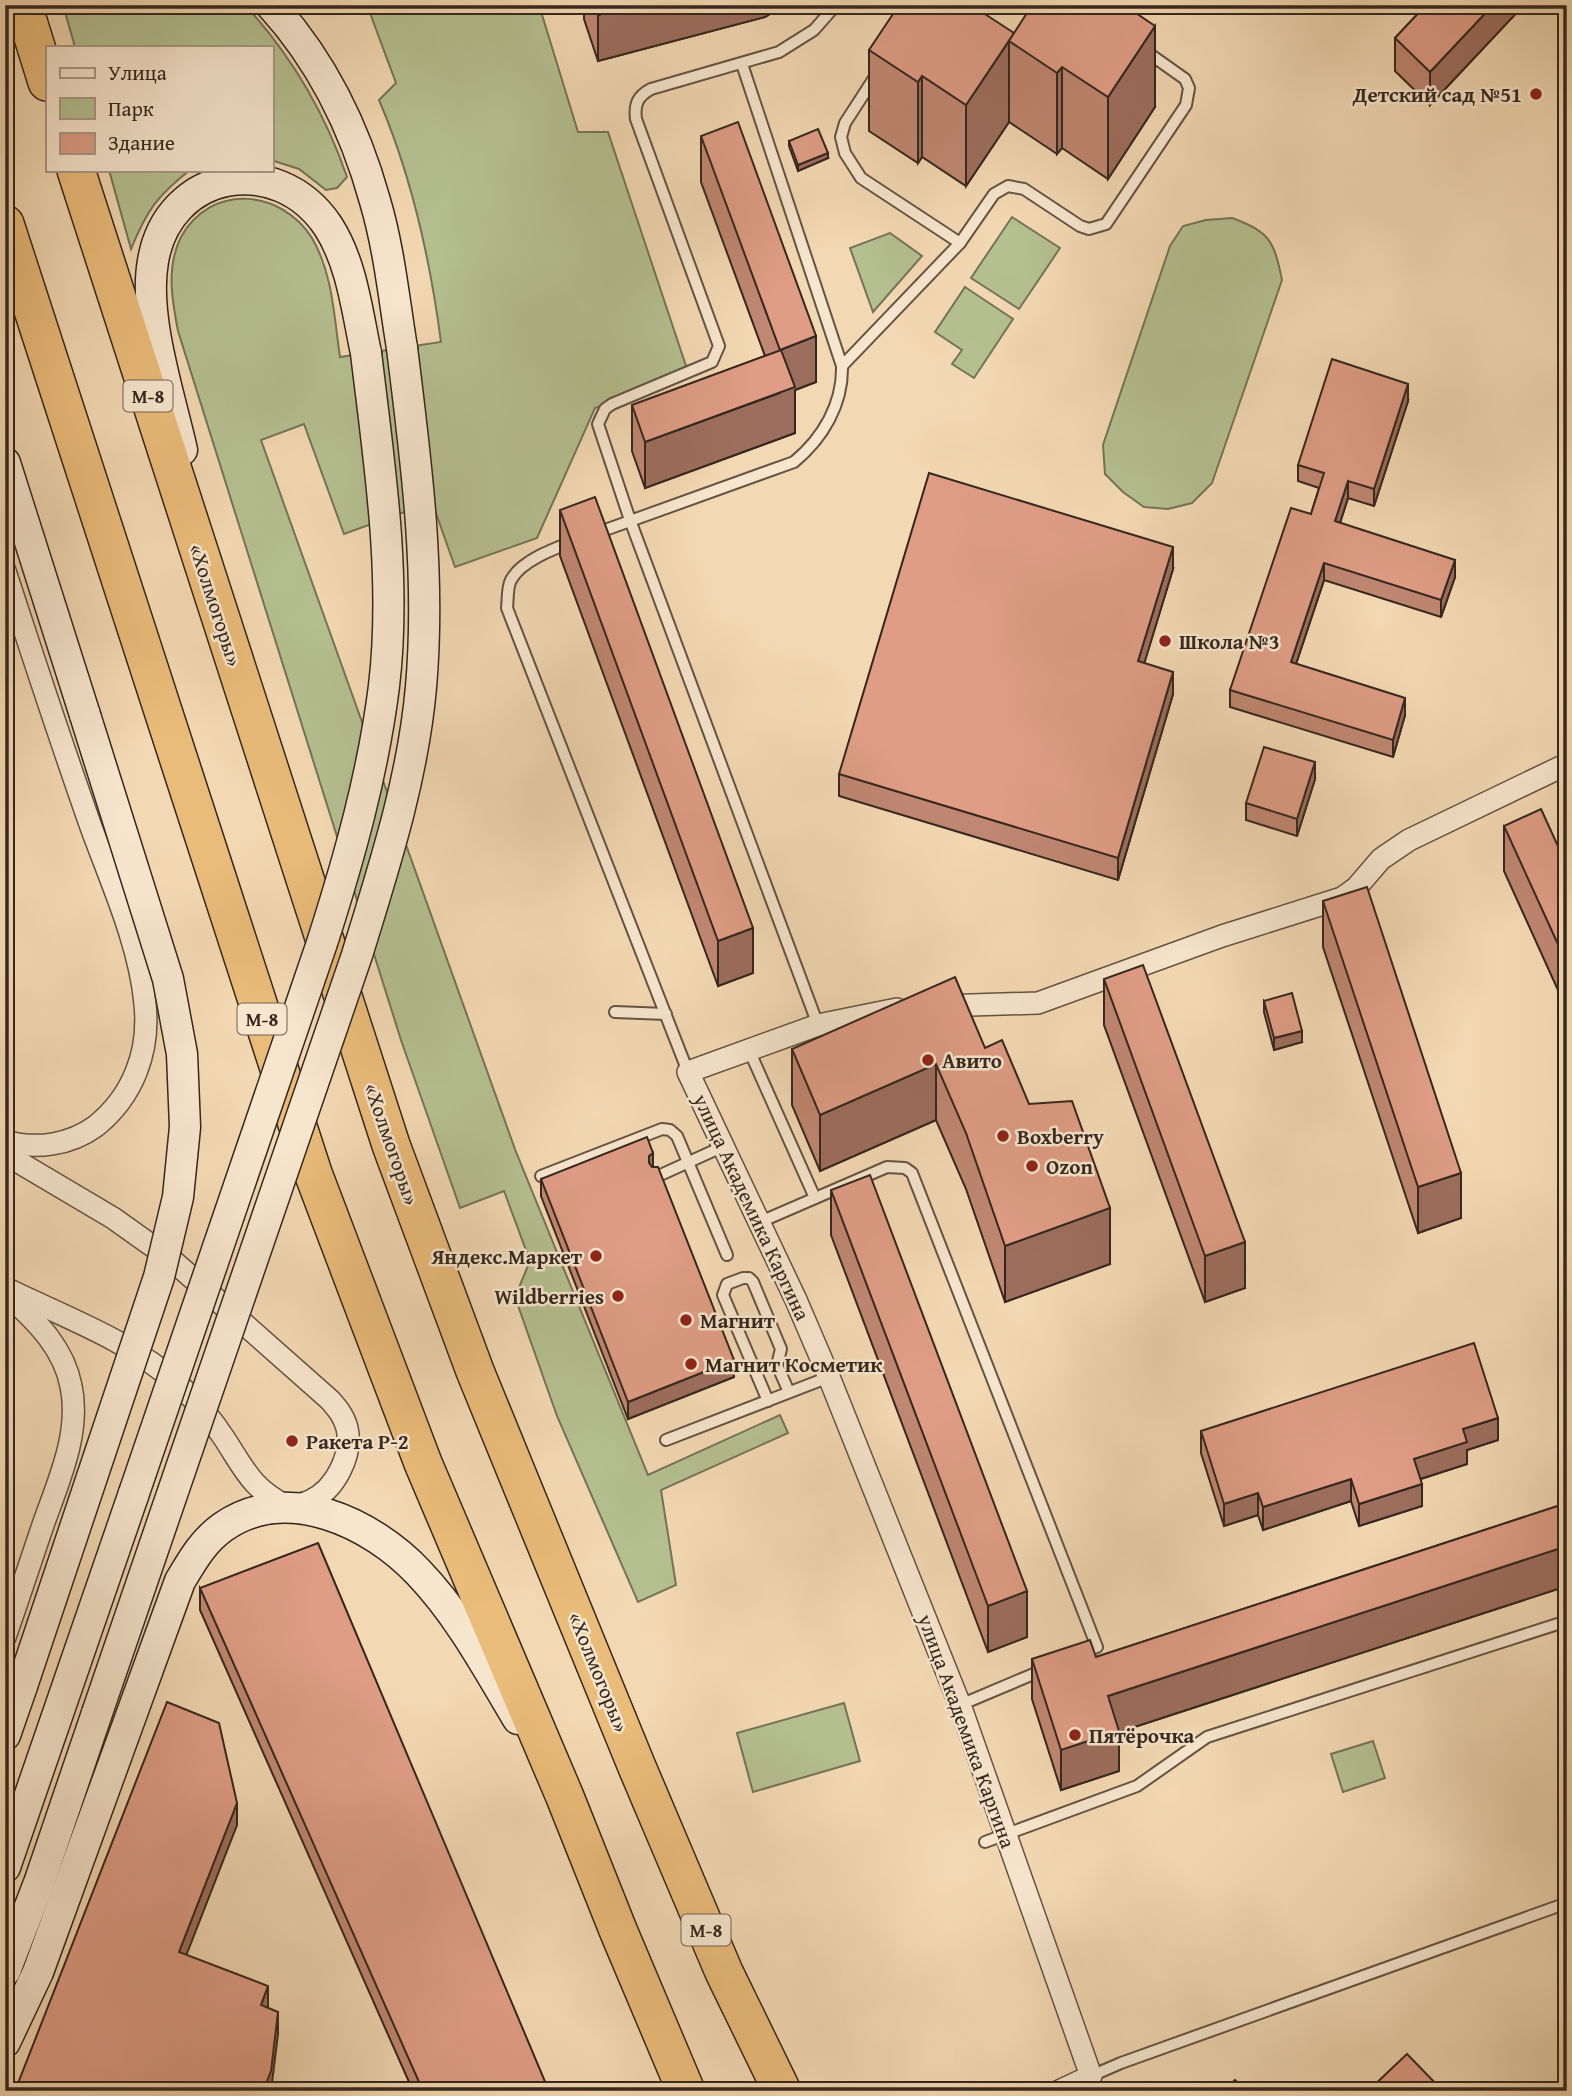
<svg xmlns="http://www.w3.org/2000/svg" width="1572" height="2096" viewBox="0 0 1572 2096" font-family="'Gentium Book Plus',serif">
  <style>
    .green { fill: #b5c091; stroke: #757458; stroke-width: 2 }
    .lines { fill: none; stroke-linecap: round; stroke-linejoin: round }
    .lane-casing { stroke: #645443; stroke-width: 14 }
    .street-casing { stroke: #645443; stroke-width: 24 }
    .secondary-casing { stroke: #35271e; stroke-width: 33 }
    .highway-casing { stroke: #35271e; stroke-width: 40 }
    .lane { stroke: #f7e6ce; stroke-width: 10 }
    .street { stroke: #f7e6ce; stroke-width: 21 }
    .secondary { stroke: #f7e6ce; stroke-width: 30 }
    .highway { stroke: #eabc7a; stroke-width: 37 }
    .secondary-bridge-casing { stroke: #35271e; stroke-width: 33; stroke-linecap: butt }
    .secondary-bridge { stroke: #f7e6ce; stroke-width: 30 }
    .wall { fill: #c08772; stroke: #35271e; stroke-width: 2 }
    .shaded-wall { fill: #9c6e5d; stroke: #35271e; stroke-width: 2 }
    .building { fill: #df9d85; stroke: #35271e; stroke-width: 2 }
    .poi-dot { fill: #8f2418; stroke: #f7e6ce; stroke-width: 2.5 }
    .labels { text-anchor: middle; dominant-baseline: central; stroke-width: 5; stroke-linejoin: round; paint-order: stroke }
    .shield { fill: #f7e6ce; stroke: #6f6053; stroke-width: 2 }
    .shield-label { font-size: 19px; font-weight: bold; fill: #35271e }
    .poi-label { font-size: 21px; font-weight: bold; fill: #35271e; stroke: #f7e6ce; text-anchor: start }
    .street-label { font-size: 21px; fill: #35271e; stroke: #f7e6ce }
  </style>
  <rect width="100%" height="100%" fill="#f3d9b3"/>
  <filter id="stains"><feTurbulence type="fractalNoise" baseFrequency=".00286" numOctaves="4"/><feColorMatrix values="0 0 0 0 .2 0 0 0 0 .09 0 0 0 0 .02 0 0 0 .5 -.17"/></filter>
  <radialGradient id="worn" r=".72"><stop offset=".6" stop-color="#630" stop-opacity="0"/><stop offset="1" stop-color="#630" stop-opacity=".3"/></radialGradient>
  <g class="green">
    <path d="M63,5H245C291,55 325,113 347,177L337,188L326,190L299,169L271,160V47H75Z"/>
    <path d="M367,5H539L578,132H608L689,375L595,408L537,538L455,567L432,502L344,534L304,424L261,440L516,1152L648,1475L780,1415L788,1433L661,1490L676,1585L638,1602L557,1416L515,1297L530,1261L504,1191L460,1208L401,1040L178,331C172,300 166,267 181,237C211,183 281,189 312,238C333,274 334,317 340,357L441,342C430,258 412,177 379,100L396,83Z"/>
    <path d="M109,170H190C157,196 147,210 131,249Z"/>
    <polygon points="1012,217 1060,248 1019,309 971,278"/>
    <path d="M1232,218C1270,232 1274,241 1282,280L1212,483L1192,503L1168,509L1144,507L1123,492L1105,474L1103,445L1170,246L1183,226L1206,220Z"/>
    <polygon points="890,233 922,256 873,312 850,248"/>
    <polygon points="965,287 1013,319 974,378 952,364 962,350 935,332"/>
    <polygon points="844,1703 860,1761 753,1792 737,1733"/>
    <polygon points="1373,1741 1385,1778 1343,1792 1331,1754"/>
  </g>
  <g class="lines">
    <g class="lane-casing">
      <g id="lane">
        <polyline points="878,72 845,123 841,137 845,153 861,178 960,243 994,194 1008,186 1024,189 1080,226 1089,229 1106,224 1186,105 1189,88 1185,79 1144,50"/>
        <polyline points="842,366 960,243"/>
        <path d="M594,534L794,462C823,438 843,404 842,366L742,64"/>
        <path d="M572,542C553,549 521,561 511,580C507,587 508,600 507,608L688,1072"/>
        <polyline points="615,1012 666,1014"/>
        <path d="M818,1025L630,520L598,424L605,409L612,404L712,362L719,346L636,119C634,104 638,96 651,89L779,52L814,30L836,5"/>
        <polyline points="749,1050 815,1198"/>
        <polyline points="541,1176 662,1129 670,1130 677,1136 727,1255"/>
        <polyline points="656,1177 724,1146"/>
        <polyline points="760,1222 887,1167 905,1168 912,1173 1097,1647 1080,1654"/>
        <polyline points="768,1401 723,1295 727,1284 743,1278 749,1278 753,1282 781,1349 777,1365 789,1392"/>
        <polyline points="666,1440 829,1377"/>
        <polyline points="960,1705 1043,1670"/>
        <polyline points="985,1842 1137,1786 1207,1737 1567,1621"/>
        <polyline points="1091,2076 1121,2063 1567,1903"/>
      </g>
    </g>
    <g class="street-casing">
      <g id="street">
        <path d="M5,571C33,657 61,742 91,827C111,882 140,945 145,1004C150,1052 133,1096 96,1126C70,1145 36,1150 5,1141"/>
        <polyline points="940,1006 1038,1003 1222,936 1342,898 1356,888 1381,859 1409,840 1567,764"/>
        <polyline points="897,1009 818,1025 688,1072 796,1300 829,1377 960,1705 1091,2076 1059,2091"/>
        <path d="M5,1154L113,1218L172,1260L330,1400C337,1408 344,1416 347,1428C353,1455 335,1490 310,1501C303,1504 295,1505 288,1507C251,1488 245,1470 224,1438C211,1418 196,1401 179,1385C132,1341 62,1316 5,1288"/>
        <path d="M5,1637C18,1600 30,1563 43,1525C58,1482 81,1433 71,1386C64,1349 38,1323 12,1299"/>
      </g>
    </g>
    <g class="secondary-casing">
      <g id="secondary">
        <path d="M271,5C322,61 355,129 375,201C389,248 394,299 402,348"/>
        <path d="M182,450C170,396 143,317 153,261C168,170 277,150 328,226C352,263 357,311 366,353"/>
        <polyline points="5,463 85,715"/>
        <polyline points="5,1735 22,1686"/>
        <polyline points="5,1867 134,1493"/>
        <polyline points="5,1971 39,1883 97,1713"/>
        <path d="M5,2042L38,1972L180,1581C192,1561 203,1541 223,1527C287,1482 372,1523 419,1573C460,1616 488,1669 518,1719"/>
      </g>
    </g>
    <g class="highway-casing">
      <g id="highway">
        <polyline points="23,5 47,82"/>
        <polyline points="76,170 391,1145 475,1371 637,1767 724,1972 782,2091"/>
        <polyline points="5,224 313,1173 423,1463 565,1797 618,1930 686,2091"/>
      </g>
    </g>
    <use href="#lane" class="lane"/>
    <use href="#street" class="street"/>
    <use href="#secondary" class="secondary"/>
    <use href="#highway" class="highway"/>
    <g class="secondary-bridge-casing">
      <g id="secondary-bridge">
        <path d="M134,1493L322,943C349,859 373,774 384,686C397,576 379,462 366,353"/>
        <polyline points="22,1686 159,1277 178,1197 185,1127 182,1054 168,979 85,715"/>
        <path d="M97,1713L357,955C384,867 413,779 421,687C431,573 416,460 402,348"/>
      </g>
    </g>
    <use href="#secondary-bridge" class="secondary-bridge"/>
  </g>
  <g class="wall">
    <polygon points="584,5 783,5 783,6 765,17 598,61 584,19"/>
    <polygon points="1426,5 1524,5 1430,105 1395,71 1395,38"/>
    <polygon points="1014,34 1155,107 1108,179 1062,148 1057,154 1009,122 966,186 922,157 918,163 869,131 869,50"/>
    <polygon points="701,136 816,382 795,390 795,433 645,488 632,451 632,405 765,356 701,182"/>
    <polygon points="789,141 828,158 798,171 789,146"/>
    <polygon points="1408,401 1374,506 1348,498 1340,523 1455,577 1441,617 1324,580 1296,664 1405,715 1393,757 1230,707 1230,690 1311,514 1319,488 1298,481 1298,465"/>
    <polygon points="560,510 753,973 718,986 560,556"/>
    <polygon points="1173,569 1144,663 1173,694 1118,880 839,796 839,774"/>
    <polygon points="1315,779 1297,836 1246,820 1246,803"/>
    <polygon points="1504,826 1567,866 1567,1010 1504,871"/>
    <polygon points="1323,901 1461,1218 1418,1233 1323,947"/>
    <polygon points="1104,979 1245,1288 1205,1302 1104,1025"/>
    <polygon points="1264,1001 1302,1042 1274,1050 1264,1012"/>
    <polygon points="985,1048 1029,1104 1110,1264 1005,1302 966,1189 936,1120 820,1171 792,1105 792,1049"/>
    <polygon points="653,1167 734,1377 628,1419 541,1196 541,1179"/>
    <polygon points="831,1190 1027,1637 988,1652 831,1235"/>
    <polygon points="1201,1431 1498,1440 1467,1450 1467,1464 1421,1479 1422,1506 1359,1526 1351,1501 1263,1530 1258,1515 1224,1526 1201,1453"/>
    <polygon points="1567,1503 1567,1586 1119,1732 1119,1771 1061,1790 1032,1699 1032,1659 1096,1657"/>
    <polygon points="200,1588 549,2091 413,2091 200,1610"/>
  </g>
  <g class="shaded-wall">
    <polygon points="636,5 783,5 783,6 765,17 598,61 598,15"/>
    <polygon points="1493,5 1524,5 1430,105 1430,72"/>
    <polygon points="1155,26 1155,107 1108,179 1108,97"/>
    <polygon points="1009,41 1009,122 966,186 966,105"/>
    <polygon points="1062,67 1062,148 1057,154 1057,73"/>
    <polygon points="922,76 922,157 918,163 918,82"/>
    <polygon points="828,153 828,158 798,171 798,165"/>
    <polygon points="816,336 816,382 795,390 795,433 645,488 645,442 780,393 780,350"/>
    <polygon points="1408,384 1408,401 1374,506 1374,489"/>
    <polygon points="1348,481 1348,498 1335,538 1335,521"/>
    <polygon points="1173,547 1173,569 1138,684 1138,661"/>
    <polygon points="1455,560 1455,577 1441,617 1441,600"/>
    <polygon points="1324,563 1324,580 1291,679 1291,662"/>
    <polygon points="1173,672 1173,694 1118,880 1118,858"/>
    <polygon points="1405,698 1405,715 1393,757 1393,740"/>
    <polygon points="1315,762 1315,779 1297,836 1297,819"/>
    <polygon points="753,928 753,973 718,986 718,941"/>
    <polygon points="1302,1031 1302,1042 1274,1050 1274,1038"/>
    <polygon points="936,1064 936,1120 820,1171 820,1115"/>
    <polygon points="653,1153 653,1170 649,1180 649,1156"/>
    <polygon points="1461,1173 1461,1218 1418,1233 1418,1187"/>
    <polygon points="1110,1208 1110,1264 1005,1302 1005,1246"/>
    <polygon points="1245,1242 1245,1288 1205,1302 1205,1256"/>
    <polygon points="734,1360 734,1377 628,1419 628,1402"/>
    <polygon points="1498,1418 1498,1440 1467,1450 1467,1464 1414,1481 1414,1459 1463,1429"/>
    <polygon points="1351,1479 1351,1501 1263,1530 1263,1507"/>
    <polygon points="1422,1484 1422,1506 1359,1526 1359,1504"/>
    <polygon points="1258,1493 1258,1515 1224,1526 1224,1504"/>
    <polygon points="1567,1546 1567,1586 1119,1732 1119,1771 1061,1790 1061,1750 1108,1696"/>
    <polygon points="1027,1591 1027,1637 988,1652 988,1606"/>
    <polygon points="237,1803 237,1825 179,1974 179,1952"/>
    <polygon points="268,1986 268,2009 261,2005"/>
    <polygon points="278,2012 278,2034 271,2091 263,2091"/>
  </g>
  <g class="building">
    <polygon points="595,5 636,5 598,15"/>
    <polygon points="899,5 971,5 1014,33 966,105 922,76 918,82 869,50"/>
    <polygon points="1032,5 1124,5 1155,26 1108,97 1062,67 1057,73 1009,41"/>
    <polygon points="1426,5 1493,5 1430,72 1395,38"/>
    <polygon points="738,122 816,336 780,350 701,136"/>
    <polygon points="818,129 828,153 798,165 789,141"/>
    <polygon points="781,350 795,387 645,442 632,405"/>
    <polygon points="1332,359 1408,384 1374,489 1348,481 1335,521 1455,560 1441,600 1324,563 1291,662 1405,698 1393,740 1230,690 1291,508 1311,514 1324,473 1298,465"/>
    <polygon points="929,473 1173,547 1138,661 1173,672 1118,858 839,774"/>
    <polygon points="595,497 753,928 718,941 560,510"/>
    <polygon points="1264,747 1315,762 1297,819 1246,803"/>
    <polygon points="1541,809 1567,866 1567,964 1504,826"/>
    <polygon points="1367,887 1461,1173 1418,1187 1323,901"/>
    <polygon points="1143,965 1245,1242 1205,1256 1104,979"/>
    <polygon points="955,977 985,1048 1002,1040 1029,1104 1072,1101 1110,1208 1005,1246 966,1133 936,1064 820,1115 792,1049"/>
    <polygon points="1292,993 1302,1031 1274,1038 1264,1001"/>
    <polygon points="647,1137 653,1153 649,1156 649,1163 652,1167 658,1167 734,1360 628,1402 541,1179"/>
    <polygon points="870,1175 1027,1591 988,1606 831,1190"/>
    <polygon points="1474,1343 1498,1418 1463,1429 1467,1442 1414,1459 1422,1484 1359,1504 1351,1479 1263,1507 1258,1493 1224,1504 1201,1431"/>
    <polygon points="1567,1503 1567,1546 1108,1696 1119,1731 1061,1750 1032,1659 1090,1640 1096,1657"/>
    <polygon points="318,1543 549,2091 423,2091 200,1588"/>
    <polygon points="167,1702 219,1723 237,1803 179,1952 268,1986 261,2005 278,2012 271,2071 263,2091 15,2091"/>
    <polygon points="1407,2054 1443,2091 1368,2091"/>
    <polygon points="1235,2080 1246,2091 1224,2091"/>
  </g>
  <g class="poi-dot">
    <circle cx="1536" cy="94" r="7"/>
    <circle cx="1165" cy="641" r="7"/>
    <circle cx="928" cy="1060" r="7"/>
    <circle cx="1003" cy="1136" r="7"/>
    <circle cx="1032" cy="1166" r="7"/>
    <circle cx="596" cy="1256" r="7"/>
    <circle cx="618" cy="1296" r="7"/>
    <circle cx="686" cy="1320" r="7"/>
    <circle cx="691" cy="1364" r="7"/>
    <circle cx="292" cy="1441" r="7"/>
    <circle cx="1075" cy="1735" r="7"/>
  </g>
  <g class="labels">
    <g class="shield">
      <rect x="123.5" y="380.5" width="49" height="31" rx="5"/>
      <rect x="237.5" y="1003.5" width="49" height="31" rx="5"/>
      <rect x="681.5" y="1914.5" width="49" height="31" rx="5"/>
    </g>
    <g class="shield-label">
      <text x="148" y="396">М-8</text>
      <text x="262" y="1019">М-8</text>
      <text x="706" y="1930">М-8</text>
    </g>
    <g class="poi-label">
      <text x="1522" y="94" text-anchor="end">Детский сад №51</text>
      <text x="1179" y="641">Школа №3</text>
      <text x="942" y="1060">Авито</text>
      <text x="1017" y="1136">Boxberry</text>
      <text x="1046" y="1166">Ozon</text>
      <text x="582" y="1256" text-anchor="end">Яндекс.Маркет</text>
      <text x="604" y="1296" text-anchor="end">Wildberries</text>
      <text x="700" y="1320">Магнит</text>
      <text x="705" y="1364">Магнит Косметик</text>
      <text x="306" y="1441">Ракета Р-2</text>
      <text x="1089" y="1735">Пятёрочка</text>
    </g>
    <g class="street-label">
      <text transform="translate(216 605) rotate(72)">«Холмогоры»</text>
      <text transform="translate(392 1144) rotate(71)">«Холмогоры»</text>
      <text transform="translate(752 1207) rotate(65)">улица Академика Каргина</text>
      <text transform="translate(599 1672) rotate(68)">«Холмогоры»</text>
      <text transform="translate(967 1731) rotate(70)">улица Академика Каргина</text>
    </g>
  </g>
  <rect width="1572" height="2096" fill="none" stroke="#f3d9b3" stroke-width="28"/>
  <rect x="7" y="7" width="1558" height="2082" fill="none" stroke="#35271e" stroke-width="3.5"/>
  <rect x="14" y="14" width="1544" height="2068" fill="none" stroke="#35271e" stroke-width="2"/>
  <rect x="46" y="46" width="228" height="126" fill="#f7e6ce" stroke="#a99a88" stroke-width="2"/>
  <rect x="60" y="68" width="35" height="10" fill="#f7e6ce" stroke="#a99a88" stroke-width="2"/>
  <text x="108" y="80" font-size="21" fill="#35271e">Улица</text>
  <rect x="60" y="98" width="35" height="21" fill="#b5c091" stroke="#a99a88" stroke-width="2"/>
  <text x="108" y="116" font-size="21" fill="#35271e">Парк</text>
  <rect x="60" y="133" width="35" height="21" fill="#df9d85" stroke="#a99a88" stroke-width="2"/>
  <text x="108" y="150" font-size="21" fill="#35271e">Здание</text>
  <rect width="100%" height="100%" filter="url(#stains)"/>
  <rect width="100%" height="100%" fill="url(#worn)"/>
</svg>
